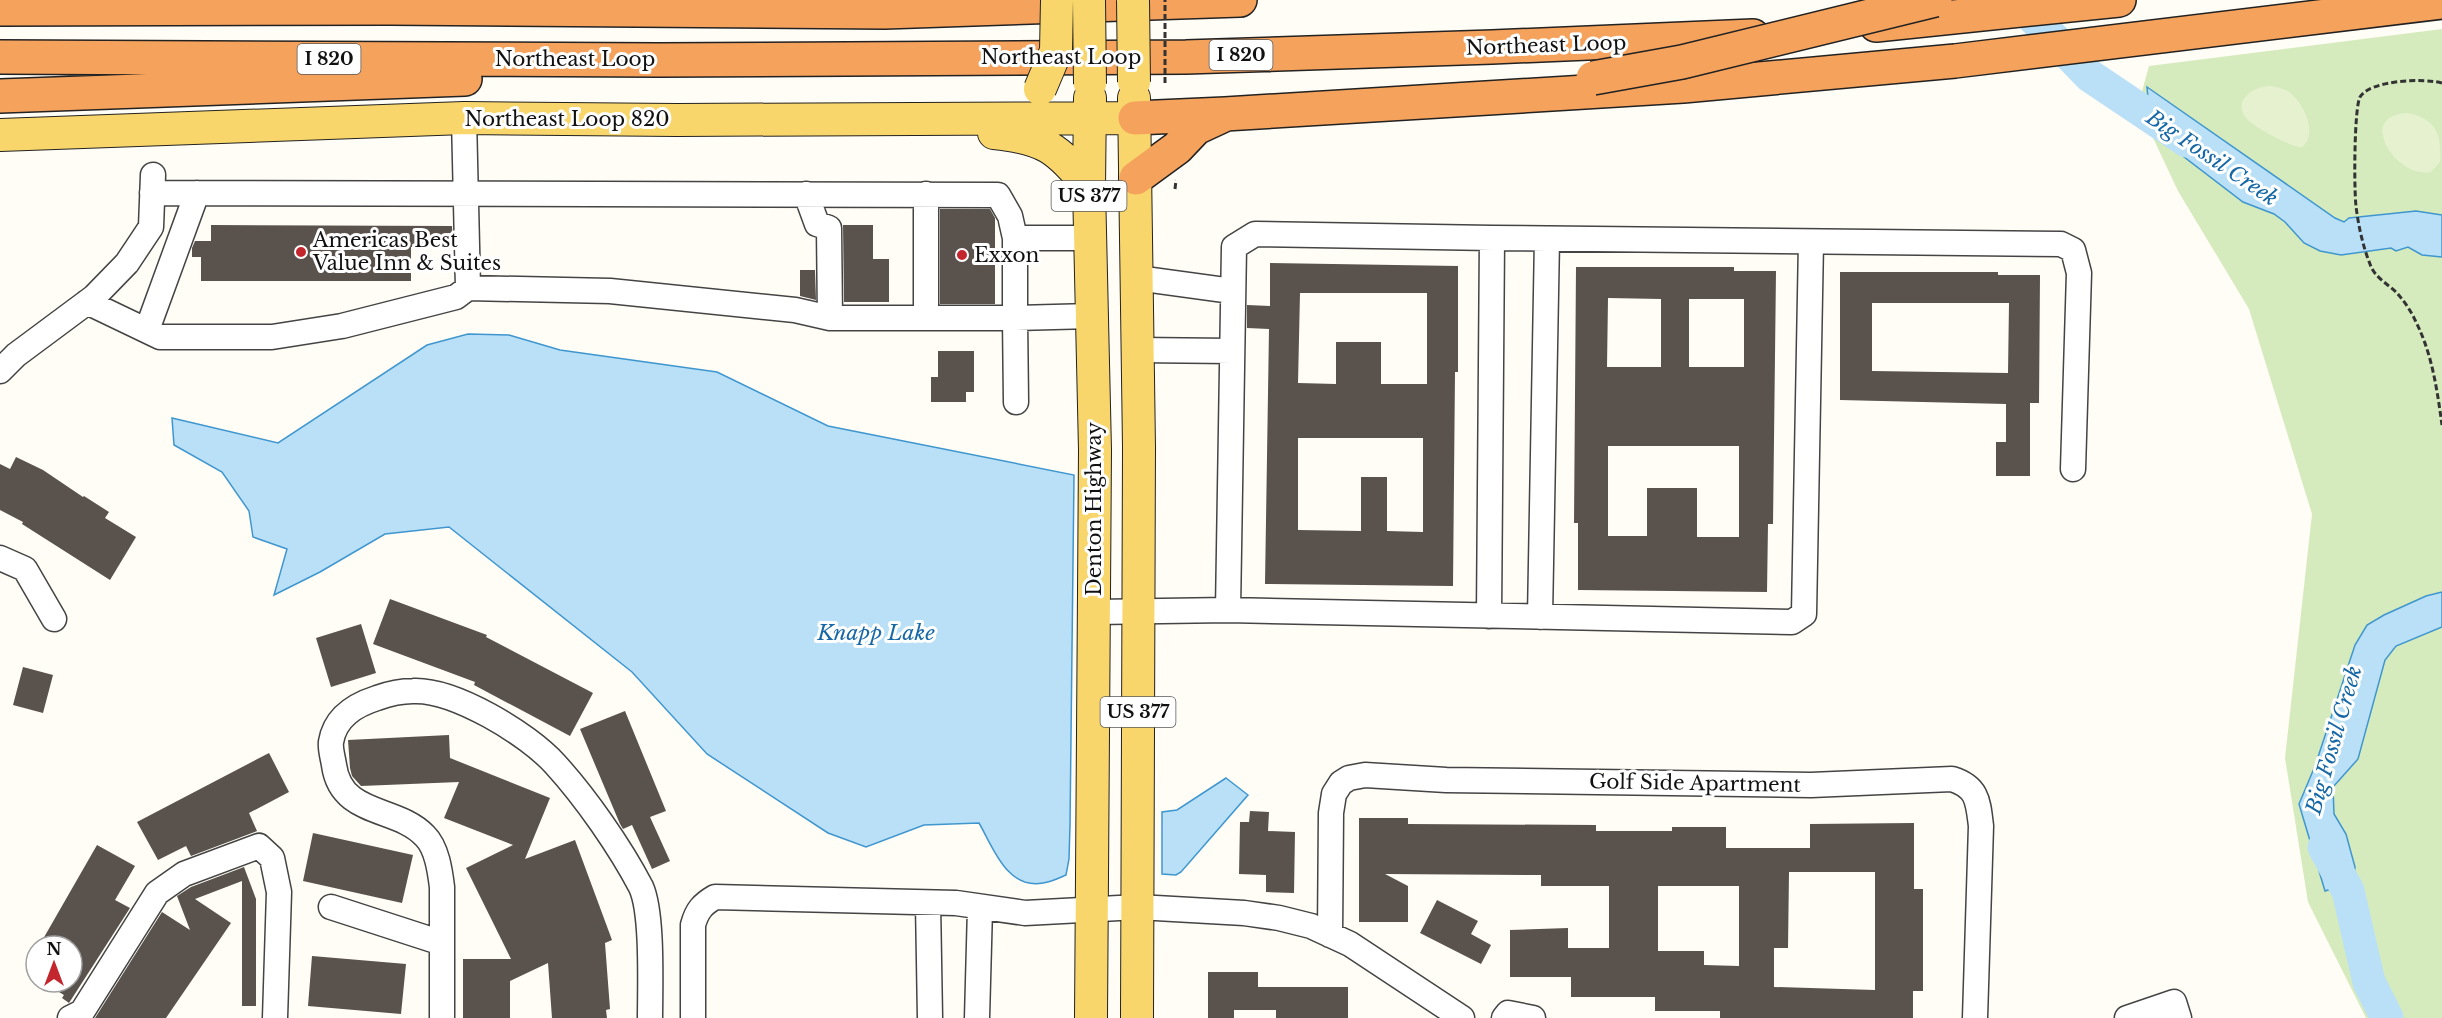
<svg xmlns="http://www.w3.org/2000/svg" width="2442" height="1018" viewBox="0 0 2442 1018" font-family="'Libre Baskerville',serif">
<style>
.green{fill:#d5ebbd}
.pitch{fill:#e6f2cf}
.water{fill:#b9e0f7;stroke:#3f96cf;stroke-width:1.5}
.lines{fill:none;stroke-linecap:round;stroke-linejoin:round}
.river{stroke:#b9e0f7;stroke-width:33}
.building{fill:#5a524d;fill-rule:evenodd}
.minor-casing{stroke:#444;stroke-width:27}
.major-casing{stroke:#222;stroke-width:34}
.highway-casing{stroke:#222;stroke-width:36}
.path{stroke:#333;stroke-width:3;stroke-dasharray:6 3;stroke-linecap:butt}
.minor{stroke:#fff;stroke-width:24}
.major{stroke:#f9d66b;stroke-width:32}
.highway{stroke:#f5a25d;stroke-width:33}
.major-bridge-casing{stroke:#222;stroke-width:34;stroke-linecap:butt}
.highway-bridge-casing{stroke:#222;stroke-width:36;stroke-linecap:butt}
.path-bridge{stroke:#333;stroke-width:3;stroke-dasharray:6 3;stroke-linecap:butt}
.major-bridge{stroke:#f9d66b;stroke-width:32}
.highway-bridge{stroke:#f5a25d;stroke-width:33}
.poi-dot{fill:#c4262e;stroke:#fff;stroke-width:2}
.labels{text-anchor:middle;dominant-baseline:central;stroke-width:6;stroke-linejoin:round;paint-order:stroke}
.shield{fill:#fff;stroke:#585858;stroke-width:1.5}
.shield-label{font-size:18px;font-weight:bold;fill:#111}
.street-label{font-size:20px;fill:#111;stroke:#fff}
.poi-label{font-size:20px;fill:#111;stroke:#fff;text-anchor:start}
.water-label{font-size:21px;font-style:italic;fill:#1768a6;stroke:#fff}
</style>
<rect width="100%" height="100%" fill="#fffdf5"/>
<path class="green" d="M2442 29V1018H2366L2308 902 2285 758 2312 514 2249 309 2178 191 2138 106 2149 66Z"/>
<path class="pitch" d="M2270 86C2277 87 2283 88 2289 92 2303 102 2319 134 2302 147 2292 148 2254 127 2247 119 2231 101 2254 86 2270 86Z
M2407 113C2436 118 2442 135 2440 162L2431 172C2397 179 2355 116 2407 113Z"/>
<path class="water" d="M2147 87 2335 218 2344 222 2349 218 2416 211 2442 215V257L2422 255 2408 247 2396 251 2391 248 2341 255 2320 251 2304 243 2285 222 2274 214 2243 202 2158 137 2150 122Z
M468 334 509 335 560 350 717 372 828 426 1074 475 1070 825 1069 859 1066 875C1059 878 1051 882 1043 883 1007 890 993 847 979 823L924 825 866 847 828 833 707 754 632 672 449 527 385 534 320 572 274 595 287 549 253 537 249 511 222 472 174 445 172 418 278 443 427 345Z
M2442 592V627L2396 646 2385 660 2358 759 2333 787 2334 814 2346 834 2355 867 2353 882 2325 891 2299 804 2315 766 2355 645 2367 625 2384 615 2426 596Z
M1226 778 1248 795 1181 872 1176 875 1162 874V812L1177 810Z"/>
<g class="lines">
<path class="river" d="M2016 0 2090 76 2187 141
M2324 847 2348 891 2369 982 2387 1018"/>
</g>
<path class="building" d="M940 209H990L995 218V304H940Z
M211 225 452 226 453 247H411V281H201V257H192V248L195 241H211Z
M843 225H873V259H889V302H844Z
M1270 263 1458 266V372H1455L1453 586 1265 584 1269 329 1247 328V305L1270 306ZM1300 293H1427V384H1381V342H1336V384L1298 383ZM1298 438H1423V532L1387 531V477H1361V531L1298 530Z
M1576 267H1734V271H1776L1773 524H1768L1767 592 1578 590V523H1574ZM1608 298 1661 299V367H1607ZM1689 299H1744V367H1689ZM1608 446H1739V537H1697V488H1647V536H1608Z
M800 270H815L816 300 800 296Z
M1840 272H1998V275H2040L2039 403H2030V476H1996V442H2006V404L1840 400ZM1872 303H2009L2008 373 1872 371Z
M938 351H974V392H966V402H931V377H938Z
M16 457 43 470 83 497 84 496 109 512 105 518 136 537 110 580 22 524 23 522 0 510V464L10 469Z
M390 599 487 635 486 637 593 693 570 736 474 685 475 682 373 644Z
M361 624 376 673 331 687 316 638Z
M23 667 53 675 43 713 13 705Z
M625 711 666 811 650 817 670 861 652 869 632 825 623 829 620 824 580 729Z
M449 735 450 758 550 798 525 859 575 840 612 940 605 943 610 1009 606 1010 607 1018H552L548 963 510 981V1018H463V959H511L466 868 513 845 444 818 459 782 361 786 352 776 350 768 348 740Z
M269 753 289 792 249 813 257 831 191 856 186 846 158 860 137 822Z
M1250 811 1269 812 1268 831 1295 832 1294 893 1266 892V875L1239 874 1240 822H1249Z
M1359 818H1408V824L1596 825V831H1672V827H1726V848H1810V824L1914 823V889H1923V991H1913V1018H1720V1011H1655V997H1571V977H1510V930L1568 928V948H1609V886H1541V875L1385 874 1408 886V922H1359ZM1789 872H1875V990L1774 987V948H1788ZM1658 886H1739V966L1704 965V951H1658Z
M313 833 413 855 402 903 303 881Z
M97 845 135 866 115 900 130 908 69 1003 62 998 64 995 42 982H72V946H39Z
M244 867 256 899V1006H242V881L195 899 231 923 166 1018H95L162 912 190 930 177 896 191 887Z
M1437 900 1478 921 1471 934 1491 945 1481 964 1420 933Z
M312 956 406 964 401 1014 308 1006Z
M1208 972H1258V987H1348V1018H1276V1010H1234V1018H1208Z"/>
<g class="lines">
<g class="minor-casing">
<path id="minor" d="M152 193 998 195 1010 216 1015 238H1090
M806 194 817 224 829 228 830 318H926V194
M1015 238V318L1092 316
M1137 278 1232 291
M468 288 610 291 795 310 830 318
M87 302 160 337H272L342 326 456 297 468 288 464 118
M926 318H1015L1016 402
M147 330 197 193
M1137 350 1232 351
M0 371 16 355 94 297 127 263 151 227 153 175
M0 558 25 569 54 619
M1228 610 1234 247 1255 234 1492 238 2061 244 2073 250 2079 273 2073 469
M1095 612 1228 610 1792 622 1804 614 1811 242
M1489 616 1492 238
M1540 617 1547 239
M928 903 930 1018
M331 907 442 943
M1330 935 1331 813 1334 794 1341 783 1349 778 1365 775 1446 780 1811 785 1952 779C1978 787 1978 802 1981 826L1975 1018
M70 1018 82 1012 157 893 184 874 259 846 272 858 279 892 275 1018
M442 1018V887C440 871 437 848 425 836 397 806 341 817 334 765 333 758 330 749 331 742 335 717 355 705 377 698 388 694 401 691 413 691 454 689 528 734 555 764 586 798 620 847 641 887 653 913 650 987 650 1018
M693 1018V925C697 910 703 904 715 897L956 903 1025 913 1138 907 1244 913 1279 918 1311 926 1350 944 1462 1018
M977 1018 980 908
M1504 1018 1508 1013 1533 1018
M2127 1018 2174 1002 2179 1018"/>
</g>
<g class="major-casing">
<path id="major" d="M1090 98 1089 187 1095 450 1091 1018
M1134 98 1139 447 1137 1018
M994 133C1044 138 1058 148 1089 187
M0 135 464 118 677 120 1135 118"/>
</g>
<g class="highway-casing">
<path id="highway" d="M0 9 390 8 885 12 1240 0
M1876 25 2119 0
M0 57 659 60 1186 57 1492 47 1753 36
M0 96 465 79
M1135 118 1225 114 1683 86 1955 61 2442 2
M1136 178 1177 148 1196 128 1224 115"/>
</g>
<path class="path" d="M2442 83C2424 78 2370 80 2360 97 2354 109 2354 190 2356 206 2358 224 2363 247 2370 264 2374 277 2388 284 2397 293 2404 301 2411 311 2415 320 2432 353 2437 389 2442 425
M1175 189 1176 180"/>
<use href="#minor" class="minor"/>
<use href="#major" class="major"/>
<use href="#highway" class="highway"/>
<g class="major-bridge-casing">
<path id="major-bridge" d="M1089 0 1090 84
M1133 0 1134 82
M1040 89 1056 51 1057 0"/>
</g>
<g class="highway-bridge-casing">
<path id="highway-bridge" d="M1593 78 1682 62 1935 0"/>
</g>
<path class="path-bridge" d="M1165 83V0"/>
<use href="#major-bridge" class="major-bridge"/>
<use href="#highway-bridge" class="highway-bridge"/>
</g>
<g class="poi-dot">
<circle cx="301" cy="252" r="6"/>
<circle cx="962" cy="255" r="6"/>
</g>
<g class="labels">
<g class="shield">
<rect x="1209.5" y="40" width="63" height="30" rx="4.5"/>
<rect x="297.5" y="44" width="63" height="30" rx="4.5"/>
<rect x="1051.5" y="181" width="75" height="30" rx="4.5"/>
<rect x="1100.5" y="697" width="75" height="30" rx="4.5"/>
</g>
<g class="shield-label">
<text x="1241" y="55">I 820</text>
<text x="329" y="59">I 820</text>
<text x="1089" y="196">US 377</text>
<text x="1138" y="712">US 377</text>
</g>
<g class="street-label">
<text transform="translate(1546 45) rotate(-2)">Northeast Loop</text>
<text x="1061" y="57">Northeast Loop</text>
<text x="575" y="59">Northeast Loop</text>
<text x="567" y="119">Northeast Loop 820</text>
<text transform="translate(1094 509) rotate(-90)">Denton Highway</text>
<text transform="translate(1695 783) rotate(1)">Golf Side Apartment</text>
</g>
<g class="poi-label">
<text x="313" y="240">Americas Best<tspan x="313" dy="23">Value Inn &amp; Suites</tspan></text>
<text x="974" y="255">Exxon</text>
</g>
<g class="water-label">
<text transform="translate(2212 158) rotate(34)">Big Fossil Creek</text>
<text x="876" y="633">Knapp Lake</text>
<text transform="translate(2334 740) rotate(-74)">Big Fossil Creek</text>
</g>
</g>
<g transform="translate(54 964)"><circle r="28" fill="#ffffff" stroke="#a0a0a0" stroke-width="1.5"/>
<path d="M0-4.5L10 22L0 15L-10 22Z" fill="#c4262e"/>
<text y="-9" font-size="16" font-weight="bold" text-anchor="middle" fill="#111111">N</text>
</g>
</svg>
